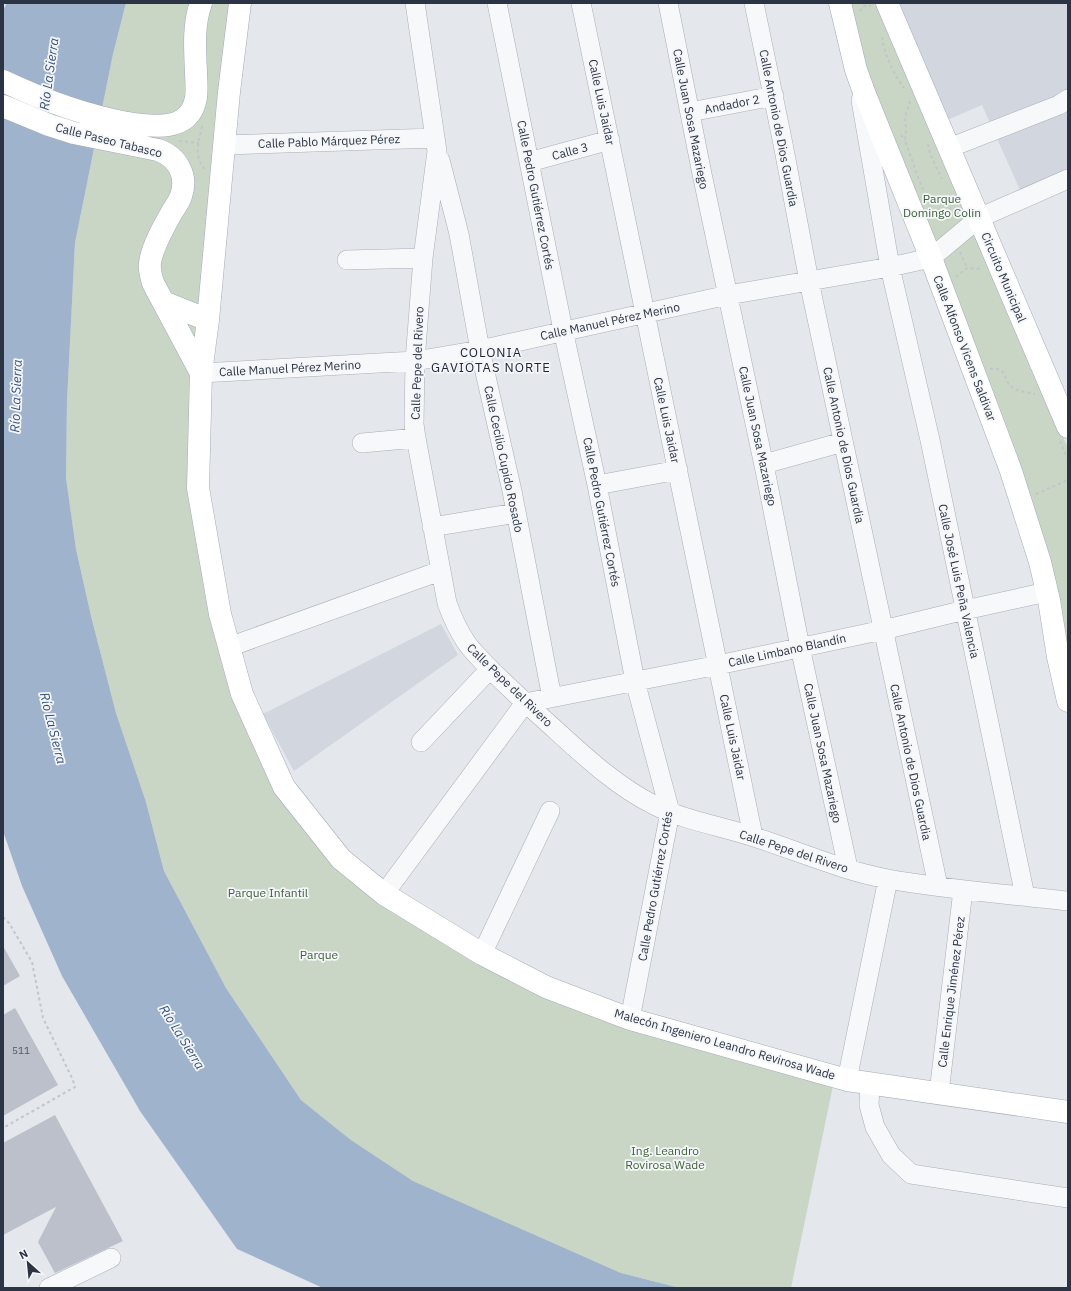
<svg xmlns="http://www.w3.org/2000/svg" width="1071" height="1291" viewBox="0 0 1071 1291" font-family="'IBM Plex Sans',sans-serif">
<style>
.built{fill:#d2d6de}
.green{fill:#c9d6c5}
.water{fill:#9fb4cc}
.building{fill:#bbc0ca}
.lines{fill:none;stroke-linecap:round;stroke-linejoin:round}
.minor-casing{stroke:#a9aeb7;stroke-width:20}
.major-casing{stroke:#a3abb8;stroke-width:23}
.path{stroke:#c2c5cb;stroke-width:2;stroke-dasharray:3 3;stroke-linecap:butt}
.minor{stroke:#f7f8fa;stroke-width:19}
.major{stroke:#fff;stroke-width:22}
.labels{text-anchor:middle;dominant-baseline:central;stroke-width:3.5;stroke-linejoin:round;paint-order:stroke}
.number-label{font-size:10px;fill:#4f5766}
.street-label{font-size:12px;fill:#2b3445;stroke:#f4f6f9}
.park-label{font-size:12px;fill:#3f6138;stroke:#f4f6f9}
.water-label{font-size:13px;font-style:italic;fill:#34527a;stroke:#f4f6f9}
.neighbourhood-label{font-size:13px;letter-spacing:1px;fill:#1d2536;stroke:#f4f6f9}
</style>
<rect width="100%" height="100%" fill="#e4e7ec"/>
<path class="built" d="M893 3H1068V168L1020 190 982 105 945 121Z
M441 624 458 655 294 771 263 714Z"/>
<path class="green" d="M126 3H240L198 488 229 647 284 787 341 859 546 987 835 1076 791 1288H680L621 1273 413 1181 351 1140 301 1100 226 988 164 871 146 802 116 713 91 616 76 549 66 478 67 401 75 243 113 54Z
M845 3H880L976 217 933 251 899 166Z
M973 229 1068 448V683L939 261Z"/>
<path class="water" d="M7 3H126L113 54 75 243 67 401 66 478 76 549 91 616 116 713 146 802 164 871 226 988 301 1100 351 1140 413 1181 621 1273 680 1288H323L237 1249 140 1111 62 976 22 886 3 831V10Z"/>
<path class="building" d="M3 946 20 976 3 986Z
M15 1008 58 1085 3 1116V1015Z
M55 1115 123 1241 55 1273 38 1242 56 1207 3 1235V1143Z"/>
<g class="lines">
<g class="minor-casing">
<path id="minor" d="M415 3 437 151 423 258 415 361 414 424 416 438 447 603C452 617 458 630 466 642 471 650 479 657 485 664 502 681 520 698 538 714 574 746 610 783 654 805 686 821 721 826 754 837 798 851 843 871 888 879 948 890 1008 894 1068 901
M497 3 563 330 597 485 635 681 670 812 630 1019
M581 3 753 836
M668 3 702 174 766 475 800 647 848 868
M754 3 783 144 809 281 938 886
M861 100 890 267 930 440 1025 896
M690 112 774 96
M224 145 435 138
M949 148 1059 105 1068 99
M440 160 459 234 480 350 512 491 552 698
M529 162 610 140
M347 260 423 258
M201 373 415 361 480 350 728 295 890 267 931 258 979 218 1068 179
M362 443 416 438
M764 464 843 442
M597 485 678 470
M432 527 516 513
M229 647 440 571
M421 742 490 669
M384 894 525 703 718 665 883 630 965 610 1047 592
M482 954 550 811
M847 1080 888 879
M870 1083 869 1105 875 1127 891 1155 911 1174 1068 1198
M939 1093 963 890
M49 1288 111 1258"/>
</g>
<g class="major-casing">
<path id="major" d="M240 3 229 92 208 320 201 373 198 488 220 614 242 694 284 787 341 859 384 894 482 954 546 987 630 1019 847 1080 1068 1112
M840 3 856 70 864 92 931 258 1011 471 1040 562 1049 600 1058 657 1068 701
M887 3 1068 427
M3 81C43 100 83 115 127 123 150 126 187 133 195 102 198 93 196 82 196 72 195 49 193 25 201 3
M3 106 49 125 74 133 158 150C178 157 188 176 181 196 179 202 175 207 172 212 164 226 152 247 150 263 149 270 151 276 153 283L201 373
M163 302 208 320"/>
</g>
<path class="path" d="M860 11 863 6H871
M882 37C885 56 893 73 904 88
M910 101 905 118 906 128 905 141 923 190
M202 126C199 140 193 157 205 169
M901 135 905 141
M179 141 199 143
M928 144 930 154 942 179
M945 212 949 223
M932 213C942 216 951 212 954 202
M960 252 967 268
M956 277 967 268 983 269
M990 369C1008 366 1002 380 1013 388 1019 392 1028 392 1035 394
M1060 441 1068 460
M1036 494 1068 480
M3 917 9 923 32 962 43 1018 72 1078 75 1087 3 1128"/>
<use href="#minor" class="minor"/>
<use href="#major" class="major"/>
</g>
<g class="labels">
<g class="number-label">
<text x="21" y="1050">511</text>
</g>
<g class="street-label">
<text transform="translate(602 102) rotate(78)">Calle Luis Jaidar</text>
<text transform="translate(732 104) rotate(-11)">Andador 2</text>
<text transform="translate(691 119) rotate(79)">Calle Juan Sosa Mazariego</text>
<text transform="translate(779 128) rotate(79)">Calle Antonio de Dios Guardia</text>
<text transform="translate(109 140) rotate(14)">Calle Paseo Tabasco</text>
<text transform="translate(329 141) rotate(-2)">Calle Pablo Márquez Pérez</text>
<text transform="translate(570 151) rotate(-15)">Calle 3</text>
<text transform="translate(536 195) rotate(79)">Calle Pedro Gutiérrez Cortés</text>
<text transform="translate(1004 277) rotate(67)">Circuito Municipal</text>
<text transform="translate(610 321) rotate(-12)">Calle Manuel Pérez Merino</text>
<text transform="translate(965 348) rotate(69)">Calle Alfonso Vicens Saldivar</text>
<text transform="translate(417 363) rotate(-88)">Calle Pepe del Rivero</text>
<text transform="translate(290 368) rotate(-3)">Calle Manuel Pérez Merino</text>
<text transform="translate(667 420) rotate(78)">Calle Luis Jaidar</text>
<text transform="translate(758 436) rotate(78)">Calle Juan Sosa Mazariego</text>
<text transform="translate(844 445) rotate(78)">Calle Antonio de Dios Guardia</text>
<text transform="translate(504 459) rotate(78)">Calle Cecilio Cupido Rosado</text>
<text transform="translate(602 512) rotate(79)">Calle Pedro Gutiérrez Cortés</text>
<text transform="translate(959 581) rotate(78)">Calle José Luis Peña Valencia</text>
<text transform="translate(787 650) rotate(-12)">Calle Limbano Blandín</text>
<text transform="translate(510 685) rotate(44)">Calle Pepe del Rivero</text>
<text transform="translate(733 737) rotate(78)">Calle Luis Jaidar</text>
<text transform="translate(823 753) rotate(78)">Calle Juan Sosa Mazariego</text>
<text transform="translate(911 762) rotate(78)">Calle Antonio de Dios Guardia</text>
<text transform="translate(794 851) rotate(18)">Calle Pepe del Rivero</text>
<text transform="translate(655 886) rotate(-80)">Calle Pedro Gutiérrez Cortés</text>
<text transform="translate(951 992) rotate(-83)">Calle Enrique Jiménez Pérez</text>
<text transform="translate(725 1044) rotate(16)">Malecón Ingeniero Leandro Revirosa Wade</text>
</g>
<g class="park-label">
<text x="942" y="198">Parque<tspan x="942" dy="14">Domingo Colin</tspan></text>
<text x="268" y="892">Parque Infantil</text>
<text x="319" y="954">Parque</text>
<text x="665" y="1150">Ing. Leandro<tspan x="665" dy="14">Rovirosa Wade</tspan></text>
</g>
<g class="water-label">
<text transform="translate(49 74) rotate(-82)">Río La Sierra</text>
<text transform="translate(16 396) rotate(-88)">Río La Sierra</text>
<text transform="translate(53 728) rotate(76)">Río La Sierra</text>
<text transform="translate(182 1037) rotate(58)">Río La Sierra</text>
</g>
<g class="neighbourhood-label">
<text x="491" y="352">COLONIA<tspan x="491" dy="15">GAVIOTAS NORTE</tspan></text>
</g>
</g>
<rect width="1071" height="1291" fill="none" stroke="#2b3445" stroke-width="8"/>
<g transform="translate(28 1263) rotate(333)" stroke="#f4f6f9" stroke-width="3" paint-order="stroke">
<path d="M0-3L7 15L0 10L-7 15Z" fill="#2b3445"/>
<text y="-6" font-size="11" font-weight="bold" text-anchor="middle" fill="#2b3445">N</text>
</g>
</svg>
